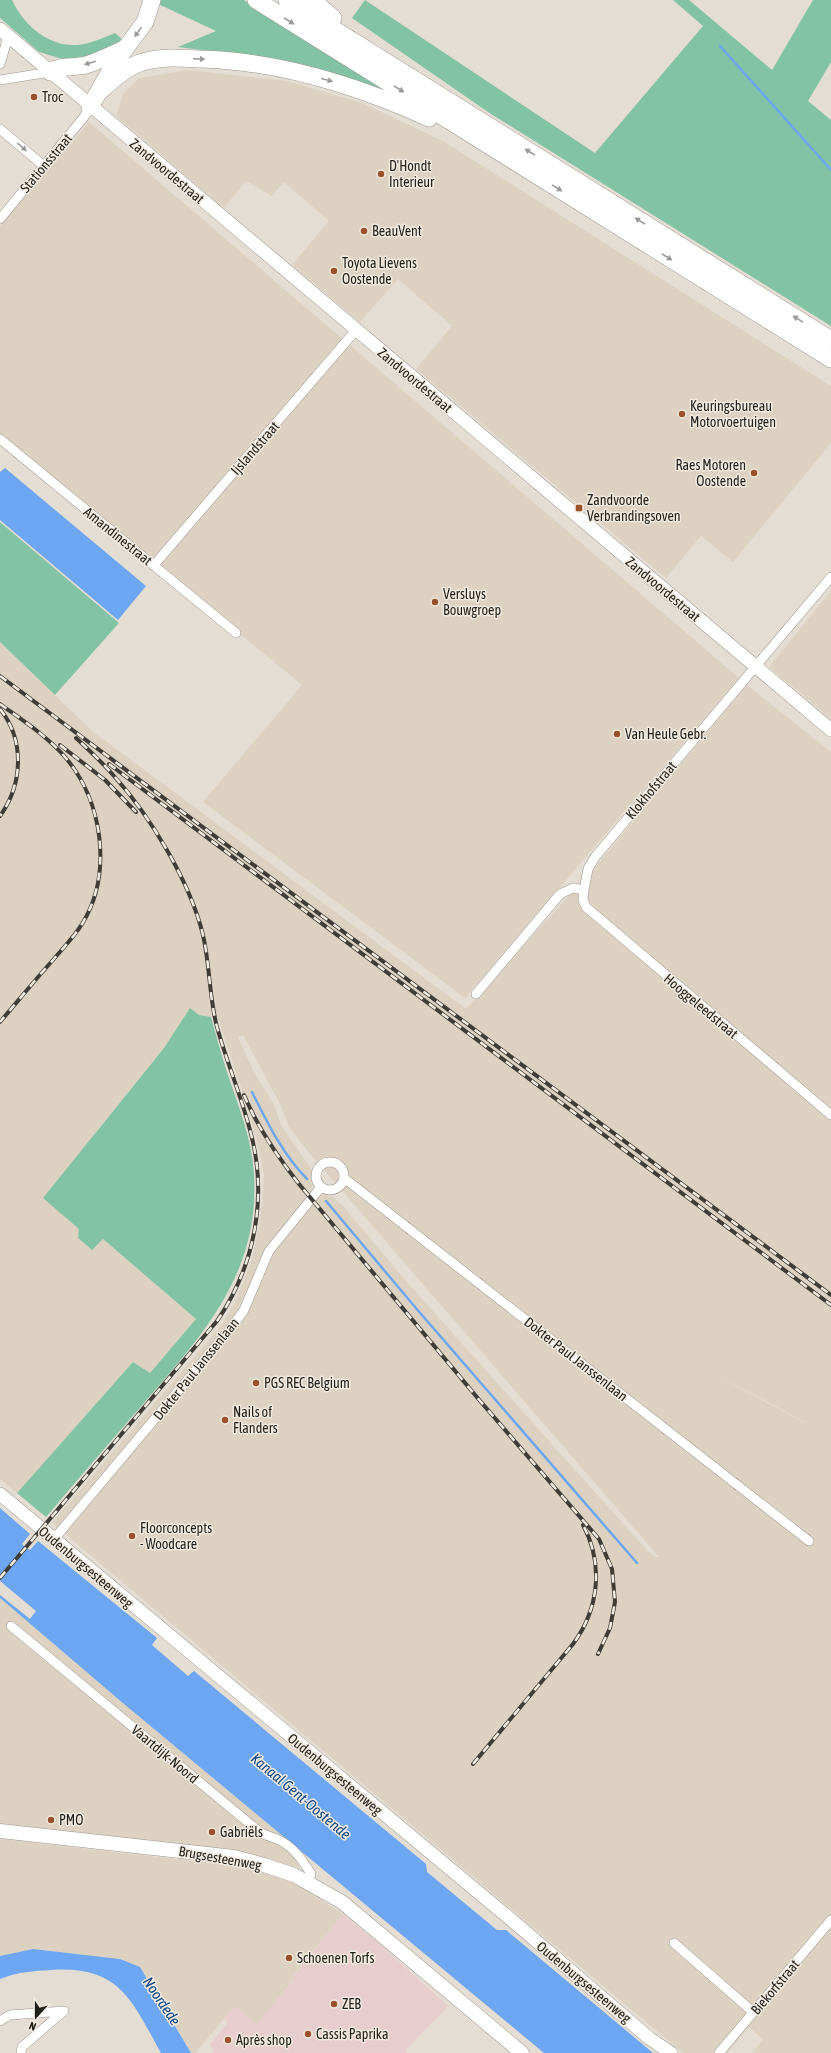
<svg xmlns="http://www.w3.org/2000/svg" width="831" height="2053" viewBox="0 0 831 2053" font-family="'Asap Condensed',sans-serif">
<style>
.commercial{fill:#e8cdcf}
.built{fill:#ddd2c2;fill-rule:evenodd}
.green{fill:#83c3a5}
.water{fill:#6da6f2}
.pier{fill:#e4ddd3}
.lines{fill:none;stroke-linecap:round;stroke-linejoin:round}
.stream{stroke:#6da6f2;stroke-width:2.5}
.street-casing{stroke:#9e978e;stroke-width:10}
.secondary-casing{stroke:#9e978e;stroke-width:14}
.primary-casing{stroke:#9e978e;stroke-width:15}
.highway-casing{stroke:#9e978e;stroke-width:18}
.street{stroke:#fff;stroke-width:9}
.secondary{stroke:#fff;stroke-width:13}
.primary{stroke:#fff;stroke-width:14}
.highway{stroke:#fff;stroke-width:17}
.rail-casing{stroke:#403d38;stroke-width:4}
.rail{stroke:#f1ebe0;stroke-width:2.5;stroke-dasharray:8;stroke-linecap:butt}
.oneway{fill:#9b9a98}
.poi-dot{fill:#98512b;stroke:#f1ebe0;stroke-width:1.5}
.labels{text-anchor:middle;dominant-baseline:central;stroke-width:3;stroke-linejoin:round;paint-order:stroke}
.poi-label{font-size:14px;fill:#211f1b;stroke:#f1ebe0;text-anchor:start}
.street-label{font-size:14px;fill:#211f1b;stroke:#f1ebe0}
.water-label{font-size:15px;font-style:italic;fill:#0c4588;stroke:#f1ebe0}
</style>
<rect width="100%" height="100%" fill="#e4ddd3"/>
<path class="commercial" d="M343 1914 384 1948 448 2006 406 2050V2053H214L210 2044 228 2022 224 2019 235 2006 257 2023 294 1980 292 1978Z"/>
<path class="built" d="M187 70 287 81 362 103 443 141 831 386V443L733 562 701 536 666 578 416 369 452 326 398 279 360 322 292 265 329 221 284 182 272 196 246 181 224 208 116 116 123 94 139 78Z
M89 122 739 678 465 998 203 802 302 685 0 435V226Z
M831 591V719L769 667Z
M0 642 92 731 466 1009 595 867 747 685 831 752V2053H752L763 2039 749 2027 727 2053H683L52 1523 222 1324 234 1304 251 1263 260 1224 264 1176 259 1148 249 1112 218 1018 199 1015 190 1008 164 1048 97 1130 78 1238 92 1249 103 1239 196 1319 150 1373 133 1362 17 1493 0 1479ZM243 1035 281 1106 289 1127 305 1148 659 1557H655L648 1551 584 1480 407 1282 343 1206 328 1193 319 1196 310 1193 314 1182V1173L281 1125 274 1105 253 1070 238 1037ZM710 1372 753 1394 806 1423H805Z
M0 1598 124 1704 307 1854 296 1871 177 1850 0 1824Z
M0 1839 219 1864 249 1869 274 1876 300 1886 343 1914 292 1977 294 1979 257 2024 235 2006 195 2053H191L167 2011 120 1959 34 1949 0 1956Z"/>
<path class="green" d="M0 0H12C23 24 48 47 77 45 90 44 103 38 115 33L123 40 105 53 69 61 39 52 0 18Z
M156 0H244L390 90 385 93 257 57 178 47 216 31 156 3Z
M365 0 595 153 703 26 673 0H689L772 70 813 0H831V62L808 101 831 120V326L491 114 352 18Z
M0 522 119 623 55 695 0 642Z
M190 1008 199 1015 211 1017C216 1035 221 1054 227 1072 238 1105 252 1139 254 1174 260 1273 204 1333 144 1403 111 1441 78 1479 46 1517L17 1493 133 1362 150 1373 196 1319 103 1239 92 1250 78 1238 79 1229 43 1198 164 1048Z"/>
<path class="water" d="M5 468 146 586 118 620 0 520V472Z
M0 1508 30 1534 22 1544 30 1550 38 1541 157 1638 152 1645 188 1676 194 1671 426 1864 427 1872 497 1930H506L653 2053H544L124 1704 0 1598V1585L2 1583 0 1581Z
M33 1949 120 1959 140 1967 191 2053H161C132 2001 120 1965 51 1970 34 1971 17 1972 0 1979V1956Z"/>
<path class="pier" d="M0 1581 36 1611 30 1619 0 1595Z"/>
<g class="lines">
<path class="stream" d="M720 46 831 170
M252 1092C267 1122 283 1155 307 1179
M326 1201 415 1307 637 1563"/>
<g class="street-casing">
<path id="street" d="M0 64 8 37
M0 80 50 72
M0 129 44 166
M0 219 84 117 90 107
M0 439 236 633
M154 565 356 330
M584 890 583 900 586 907 831 1115
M476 994 560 894 573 888 584 890 588 869 595 857 831 577
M316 1176a14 14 0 1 1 28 0a14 14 0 1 1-28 0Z
M344 1178 809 1541
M54 1539 231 1328 244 1310 269 1251 321 1187
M11 1626 261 1833C267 1836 273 1837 279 1840 292 1846 304 1862 311 1874L309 1882
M674 1943 753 2012
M0 2021 10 2015 64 2011 22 2047 21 2053
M719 2053 831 1920"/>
</g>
<g class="secondary-casing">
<path id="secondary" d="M0 29 831 730
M0 1494 514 1922 649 2038 671 2053"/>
</g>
<g class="primary-casing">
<path id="primary" d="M0 1831 234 1857 264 1865 294 1875 342 1902 522 2053"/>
</g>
<g class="highway-casing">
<path id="highway" d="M256 0 831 359
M287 0 831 340
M312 0 333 18
M50 72C60 65 73 68 86 65 99 61 111 55 124 49
M100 91C112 81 122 70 137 64 157 56 179 58 200 59 280 61 356 85 429 118
M90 107 116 61 145 22 152 0"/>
</g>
<use href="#street" class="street"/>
<use href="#secondary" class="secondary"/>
<use href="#primary" class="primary"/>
<use href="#highway" class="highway"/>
<g class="rail-casing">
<path id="rail" d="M0 676 831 1295
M0 704C22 720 47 736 65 757 103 801 113 874 82 924 74 937 63 948 53 960 35 980 18 1001 0 1022
M0 709C25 740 23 784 0 816
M60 745 105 780 136 812
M109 764 831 1305
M244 1095C258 1128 277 1156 299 1184L481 1402 599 1539 612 1569 615 1602 610 1628 598 1654
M0 1578 217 1321C254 1267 268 1199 251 1134 242 1098 227 1063 217 1027 209 997 210 965 203 935 190 882 151 817 114 776 102 762 89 750 76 738
M473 1764 573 1644C599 1609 604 1564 583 1525"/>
</g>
<use href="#rail" class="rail"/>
</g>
<defs><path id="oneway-solid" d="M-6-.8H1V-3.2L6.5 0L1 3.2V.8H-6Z"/></defs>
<g class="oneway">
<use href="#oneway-solid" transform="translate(289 21) rotate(32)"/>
<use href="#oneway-solid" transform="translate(138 32) rotate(126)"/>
<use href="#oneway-solid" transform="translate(199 59) rotate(2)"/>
<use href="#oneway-solid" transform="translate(90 63) rotate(164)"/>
<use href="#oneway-solid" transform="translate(327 80) rotate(15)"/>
<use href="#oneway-solid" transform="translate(399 89) rotate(32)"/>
<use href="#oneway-solid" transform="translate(22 147) rotate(40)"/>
<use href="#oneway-solid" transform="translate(530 152) rotate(-148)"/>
<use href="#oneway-solid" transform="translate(557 188) rotate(32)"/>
<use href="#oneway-solid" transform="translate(640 221) rotate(-148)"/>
<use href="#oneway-solid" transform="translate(667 257) rotate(32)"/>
<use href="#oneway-solid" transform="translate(798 319) rotate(-148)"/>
</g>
<g class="poi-dot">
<circle cx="34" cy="97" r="4"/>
<circle cx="381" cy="174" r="4"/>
<circle cx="364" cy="231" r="4"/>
<circle cx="334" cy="271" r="4"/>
<circle cx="682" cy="414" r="4"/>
<circle cx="754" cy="473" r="4"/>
<rect x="575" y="504" width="8" height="8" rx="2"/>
<circle cx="435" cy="602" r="4"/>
<circle cx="617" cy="734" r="4"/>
<circle cx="256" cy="1383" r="4"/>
<circle cx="225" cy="1420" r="4"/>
<circle cx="132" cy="1536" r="4"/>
<circle cx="51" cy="1820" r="4"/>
<circle cx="212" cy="1832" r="4"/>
<circle cx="289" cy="1958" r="4"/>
<circle cx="334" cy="2004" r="4"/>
<circle cx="308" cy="2034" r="4"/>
<circle cx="228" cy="2040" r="4"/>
</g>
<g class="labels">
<g class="poi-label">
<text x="42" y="97">Troc</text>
<text x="389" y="166">D'Hondt<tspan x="389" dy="16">Interieur</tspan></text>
<text x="372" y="231">BeauVent</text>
<text x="342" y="263">Toyota Lievens<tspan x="342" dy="16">Oostende</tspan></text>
<text x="690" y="406">Keuringsbureau<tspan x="690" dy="16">Motorvoertuigen</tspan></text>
<text x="746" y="465" text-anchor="end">Raes Motoren<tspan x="746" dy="16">Oostende</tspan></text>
<text x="587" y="500">Zandvoorde<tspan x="587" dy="16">Verbrandingsoven</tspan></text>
<text x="443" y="594">Versluys<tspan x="443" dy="16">Bouwgroep</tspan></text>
<text x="625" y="734">Van Heule Gebr.</text>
<text x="264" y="1383">PGS REC Belgium</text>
<text x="233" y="1412">Nails of<tspan x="233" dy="16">Flanders</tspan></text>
<text x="140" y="1528">Floorconcepts<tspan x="140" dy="16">- Woodcare</tspan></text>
<text x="59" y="1820">PMO</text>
<text x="220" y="1832">Gabriëls</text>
<text x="297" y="1958">Schoenen Torfs</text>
<text x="342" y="2004">ZEB</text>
<text x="316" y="2034">Cassis Paprika</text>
<text x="236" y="2040">Après shop</text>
</g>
<g class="street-label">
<text transform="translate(46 163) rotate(-50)">Stationsstraat</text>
<text transform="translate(167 171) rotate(40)">Zandvoordestraat</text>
<text transform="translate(415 380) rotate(40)">Zandvoordestraat</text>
<text transform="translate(255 448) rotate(-49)">Ijslandstraat</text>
<text transform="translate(118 536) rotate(39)">Amandinestraat</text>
<text transform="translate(663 589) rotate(40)">Zandvoordestraat</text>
<text transform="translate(651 790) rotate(-50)">Klokhofstraat</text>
<text transform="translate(701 1006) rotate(40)">Hooggeleedstraat</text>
<text transform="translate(576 1359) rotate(38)">Dokter Paul Janssenlaan</text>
<text transform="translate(196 1369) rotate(-51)">Dokter Paul Janssenlaan</text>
<text transform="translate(86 1567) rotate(40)">Oudenburgsesteenweg</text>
<text transform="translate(165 1754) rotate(40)">Vaartdijk-Noord</text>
<text transform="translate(335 1774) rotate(40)">Oudenburgsesteenweg</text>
<text transform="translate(220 1858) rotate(10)">Brugsesteenweg</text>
<text transform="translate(584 1982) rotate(40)">Oudenburgsesteenweg</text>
<text transform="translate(775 1987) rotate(-50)">Biekorfstraat</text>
</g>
<g class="water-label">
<text transform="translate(301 1796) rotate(40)">Kanaal Gent-Oostende</text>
<text transform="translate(162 2001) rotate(56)">Noordede</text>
</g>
</g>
<g transform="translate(36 2017) rotate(201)" stroke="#f1ebe0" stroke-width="3" paint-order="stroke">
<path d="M0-3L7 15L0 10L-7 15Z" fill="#211f1b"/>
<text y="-6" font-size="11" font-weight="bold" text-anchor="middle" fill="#211f1b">N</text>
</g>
</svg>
